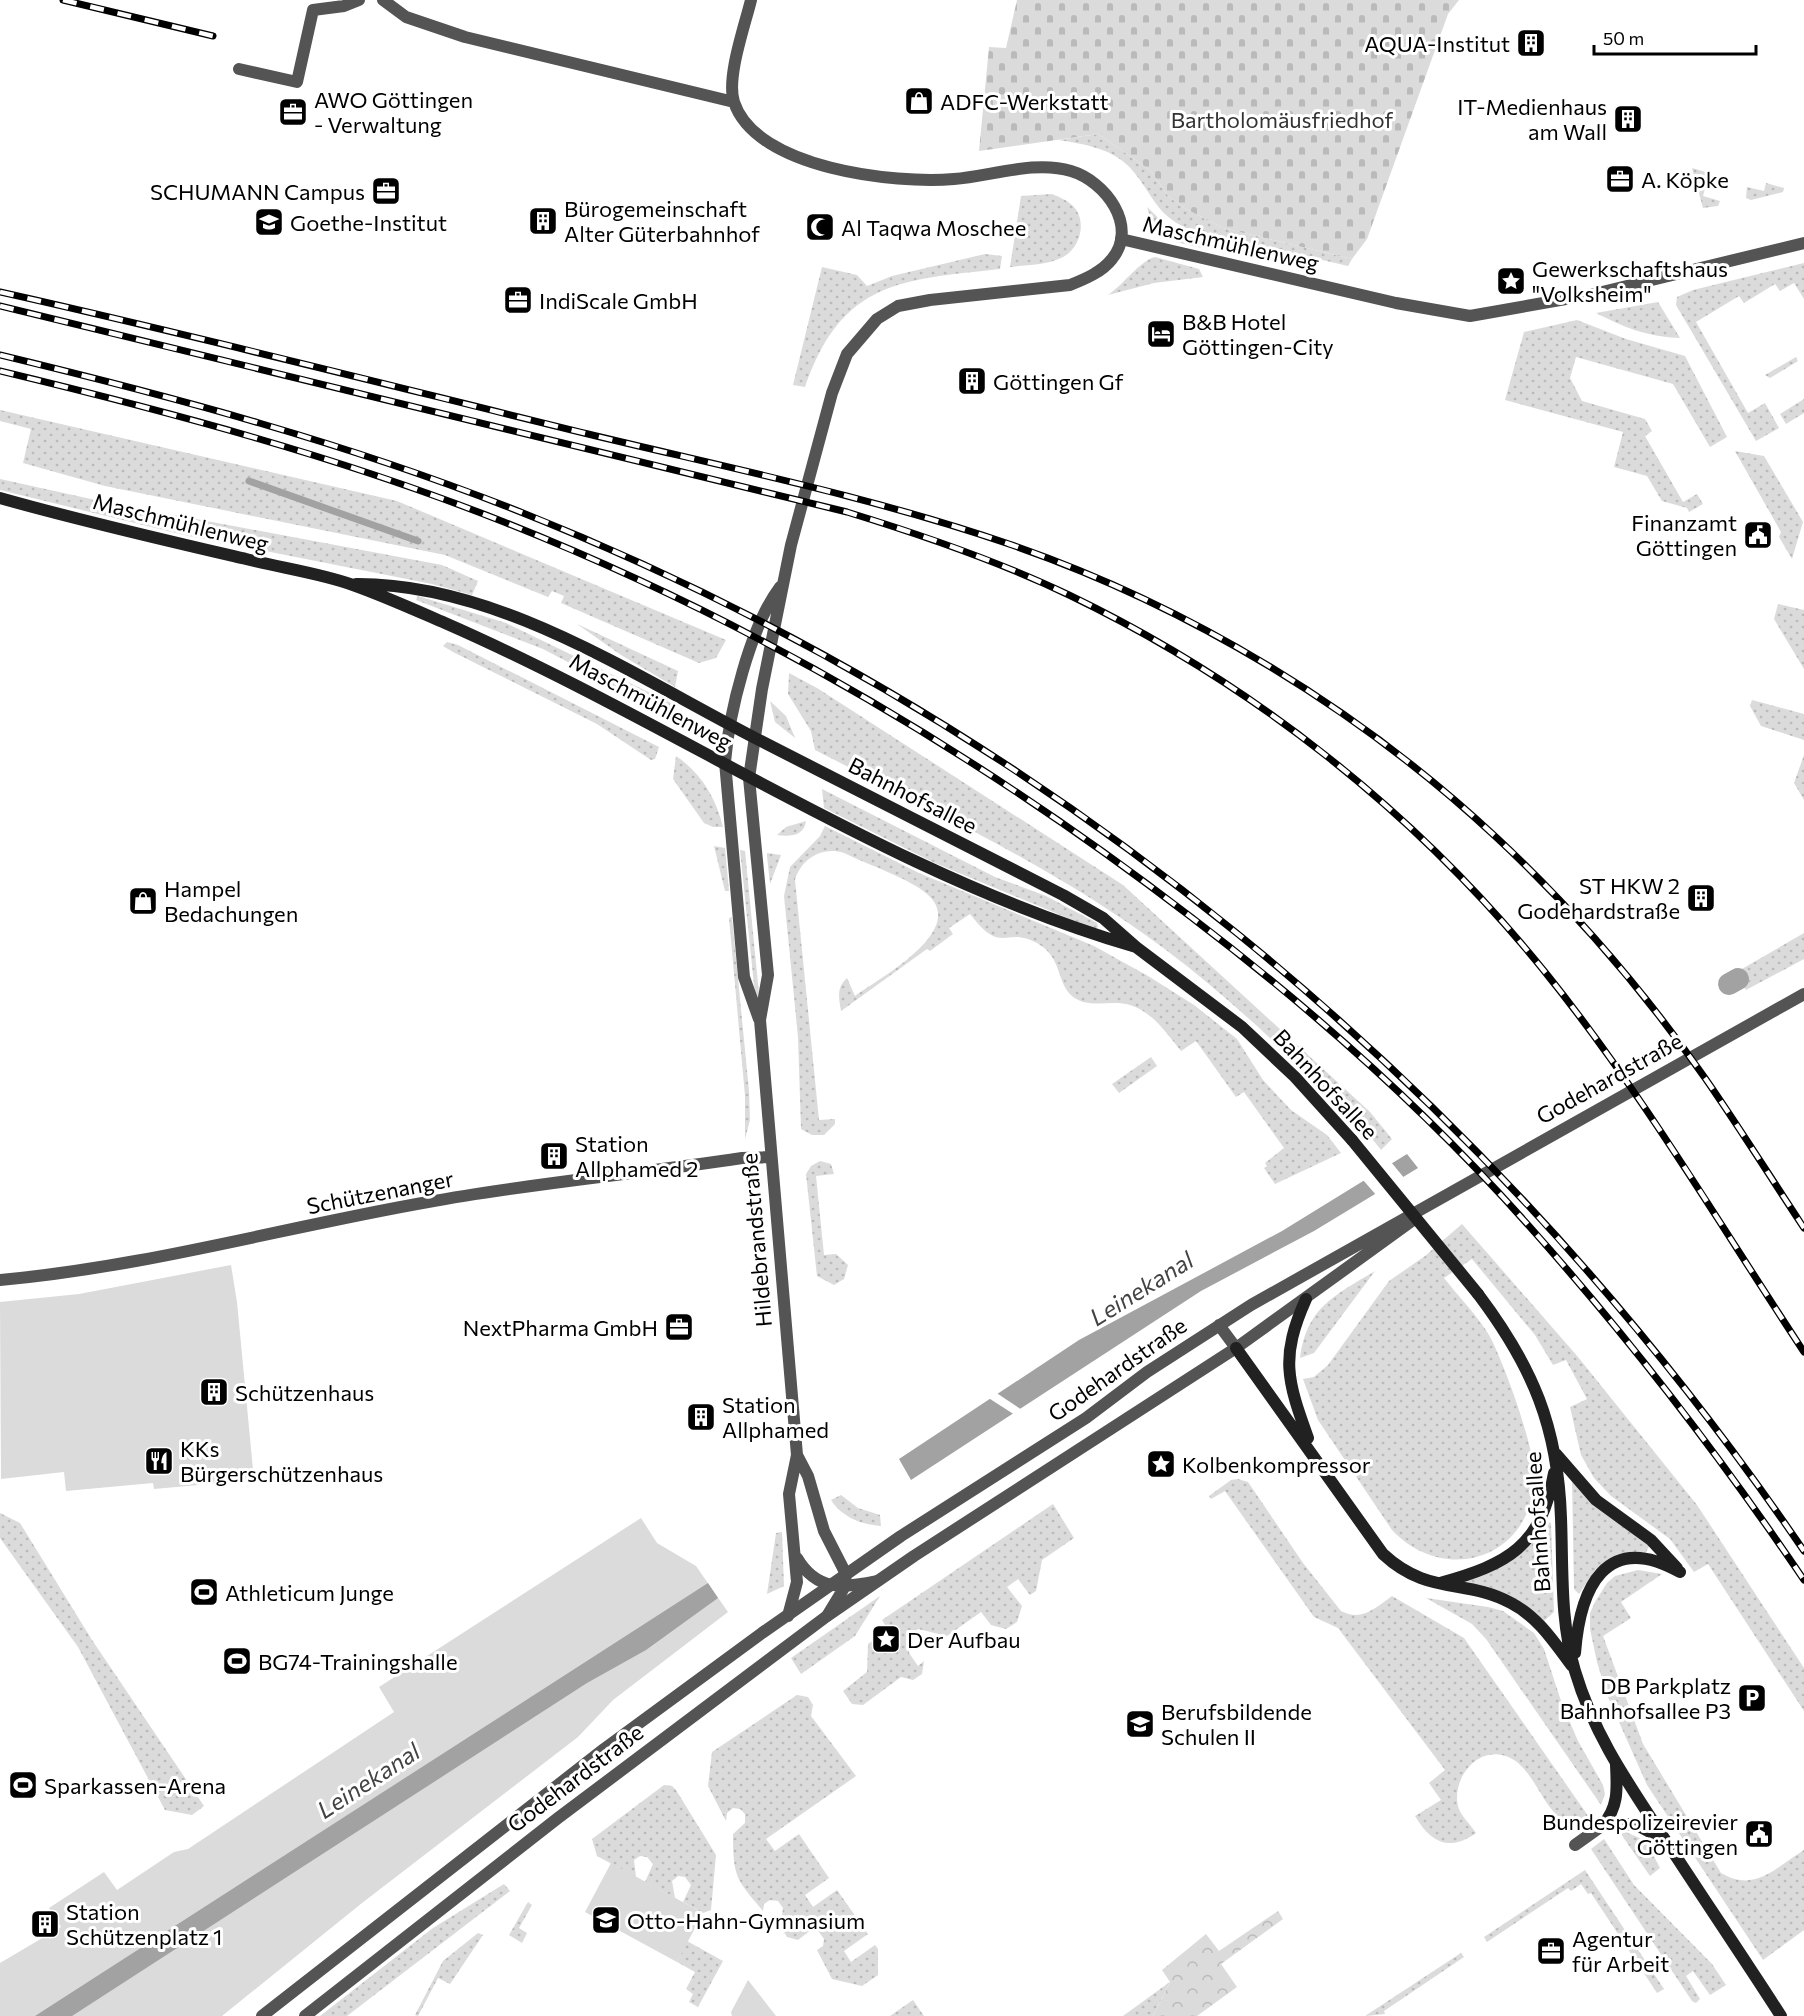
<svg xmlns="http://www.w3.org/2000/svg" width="1804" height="2016" viewBox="0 0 1804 2016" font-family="Commissioner,sans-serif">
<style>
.grass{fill:url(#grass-dots)}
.forest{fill:url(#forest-crowns)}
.cemetery{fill:url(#cemetery-stones)}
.green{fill:#dbdbdb}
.water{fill:#a2a2a2}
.pier{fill:#fff}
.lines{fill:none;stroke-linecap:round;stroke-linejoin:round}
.stream{stroke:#a2a2a2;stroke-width:7}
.canal{stroke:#a2a2a2;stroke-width:22}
.minor{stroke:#545454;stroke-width:12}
.tertiary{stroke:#545454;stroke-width:12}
.secondary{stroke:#212121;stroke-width:12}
.rail-casing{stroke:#000;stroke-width:7}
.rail{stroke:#fff;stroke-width:4.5;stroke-dasharray:14;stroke-linecap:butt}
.secondary-bridge{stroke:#212121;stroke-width:12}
.labels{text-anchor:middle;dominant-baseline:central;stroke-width:6;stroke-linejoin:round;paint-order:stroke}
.poi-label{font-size:22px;fill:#000;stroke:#fff;text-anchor:start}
.park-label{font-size:22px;fill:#323232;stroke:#fff}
.street-label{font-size:22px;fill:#000;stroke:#fff}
.water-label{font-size:24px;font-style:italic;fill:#434343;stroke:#fff}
</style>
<defs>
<pattern id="grass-dots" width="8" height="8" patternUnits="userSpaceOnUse" patternTransform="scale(1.5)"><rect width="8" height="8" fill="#dbdbdb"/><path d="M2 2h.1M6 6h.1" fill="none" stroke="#bababa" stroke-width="1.8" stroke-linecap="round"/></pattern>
<pattern id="forest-crowns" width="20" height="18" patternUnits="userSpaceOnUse" patternTransform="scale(1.5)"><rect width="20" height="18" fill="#dbdbdb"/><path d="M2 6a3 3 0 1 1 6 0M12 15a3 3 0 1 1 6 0" fill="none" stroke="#bababa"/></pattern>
<pattern id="cemetery-stones" width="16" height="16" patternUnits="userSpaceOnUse" patternTransform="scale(1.5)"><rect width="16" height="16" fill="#dbdbdb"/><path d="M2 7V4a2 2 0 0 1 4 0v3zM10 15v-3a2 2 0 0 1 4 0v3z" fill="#bababa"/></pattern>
</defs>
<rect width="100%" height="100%" fill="#fff"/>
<path class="grass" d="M1098 134 1150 170 1169 197 1186 209 1223 228 1352 259 1348 266 1186 228C1156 214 1153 195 1133 171 1115 149 1085 144 1058 140Z
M1692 168 1709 173 1703 196 1720 201 1718 206 1703 208Z
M1766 183 1784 188 1783 192 1751 200 1746 198 1747 187 1764 191Z
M1052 194C1059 197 1067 200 1073 206 1088 221 1080 250 1061 258 1047 265 1025 265 1010 267L1021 196Z
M1147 207 1169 228 1208 244 1202 248C1167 239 1158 244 1147 207Z
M985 254 1002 256 1000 269C902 280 842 280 805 387L793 385 822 267 857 275 867 286 892 276Z
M1155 257 1199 269 1203 277 1154 283 1108 295C1123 285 1142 259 1155 257Z
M1804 263V299L1794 283 1780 291 1775 284 1744 303 1739 296 1696 322 1748 413 1765 403 1779 428 1756 441 1676 305 1677 297 1693 290Z
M1658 302 1680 338C1648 337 1625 328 1596 313Z
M1577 320 1626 339 1685 356 1727 437 1710 447 1673 384 1576 357 1570 378 1582 401 1645 419 1652 431 1645 436 1683 502 1697 494 1703 504 1689 512 1687 508 1662 501 1647 476 1614 467 1623 432 1505 400 1524 332Z
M1796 357 1798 361 1770 378 1765 375Z
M1804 399V413L1786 424 1780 414Z
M0 410 397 501 726 640 716 658 699 663 561 603 564 596 552 591 548 597 445 555 105 486 23 463 31 429 0 421Z
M1735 451 1764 456 1803 522 1792 559 1779 537 1781 532Z
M0 479 100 501 442 565 478 581 472 595 432 584 184 535 0 490Z
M418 596 506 623 671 703 667 714 543 649 416 600Z
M1778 604 1804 610V669L1774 619Z
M577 624 678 671 675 687 621 655Z
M447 642 458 645 659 747 655 759 651 760 597 724 453 652 443 646Z
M789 673 817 688 1123 885 1370 1112 1392 1139 1381 1150 1365 1130C1301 1067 1238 1004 1166 950 1058 869 934 811 815 750L811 731 788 694Z
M1752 700 1804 714V740L1761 726 1750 706Z
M770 701 786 716 795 738 775 722Z
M1804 755V800L1794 783Z
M676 756C701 773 716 798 723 827H713L704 823 673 779Z
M822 789 995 877 1046 896 1097 923 1098 927 1094 929 935 863 824 808Z
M806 821C804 836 790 837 777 835L786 827Z
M825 826 919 873 1094 946 1148 976 1194 1005 1237 1039 1263 1080 1291 1110 1327 1135 1341 1153 1275 1184 1264 1168 1267 1166 1265 1163 1284 1148 1244 1092 1236 1097 1196 1041 1181 1051C1167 1034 1153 1012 1130 1005 1111 999 1089 1010 1072 996 1056 982 1063 958 1037 943 1004 925 1003 957 970 914L949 928 953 934 930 951 927 949 841 1011C839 998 836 988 847 978L855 996C880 978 969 930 927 894 909 878 866 864 844 853 822 846 801 859 795 880L819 1120 835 1119V1124L824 1135H812L801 1129 798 1037 784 896 790 867 820 836Z
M714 846 725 848 729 891H725Z
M740 850 745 851 760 1004H756Z
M767 853 781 855 770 884 767 856Z
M732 917 749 1091 750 1120 745 1139V1096L729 918Z
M1804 933V959L1746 990 1735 973Z
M1151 1057 1157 1066 1119 1093 1112 1084Z
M820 1161 831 1164 834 1174 816 1176 824 1255 836 1254 848 1265 844 1279 834 1285 817 1276 806 1174 811 1166Z
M1462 1224 1578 1357 1697 1505 1804 1668V1711L1708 1564 1694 1572 1670 1539 1611 1496 1594 1478 1581 1455 1570 1407 1587 1399 1566 1360 1553 1365 1535 1335 1472 1259 1444 1278C1458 1296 1477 1315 1489 1335 1503 1360 1534 1446 1534 1473 1536 1556 1447 1588 1392 1530L1318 1420 1303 1379 1314 1377 1328 1365 1389 1281 1425 1256Z
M1375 1271 1314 1353 1300 1358C1306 1308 1335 1295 1375 1271Z
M1238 1479 1248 1482 1303 1563 1341 1611C1362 1622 1375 1608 1392 1596L1464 1638 1591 1820C1544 1841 1542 1763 1502 1755 1474 1749 1452 1781 1458 1806 1460 1815 1471 1825 1476 1833 1449 1852 1431 1843 1415 1816L1441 1800 1429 1783 1445 1770 1338 1628 1314 1617 1225 1491 1211 1499 1209 1496 1231 1480Z
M1572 1479 1651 1543 1645 1554 1608 1560 1596 1569 1579 1594 1574 1589Z
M841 1495 858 1508 880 1515 881 1526C861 1524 843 1518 831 1500Z
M1053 1504 1074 1538 1042 1560 1036 1591 1030 1595 1018 1579 1007 1587 1022 1606 1017 1622 1006 1629 991 1625 981 1612 947 1636 918 1629 911 1635 909 1653 918 1666 924 1661 922 1674 913 1680 901 1677 863 1705 852 1704 843 1691 867 1672 868 1644 888 1630 882 1620Z
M0 1513 20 1523 92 1640 204 1806 192 1815 165 1810 78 1647 0 1538Z
M1541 1521 1551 1523 1554 1612 1544 1621 1533 1611 1463 1588 1462 1579C1505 1569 1519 1560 1541 1521Z
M782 1532 784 1586 767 1594 776 1533Z
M1638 1570 1662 1574 1621 1602 1631 1618 1603 1636 1643 1744 1721 1873C1755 1893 1775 1868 1804 1850V1930L1763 1960 1647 1785 1607 1695 1597 1662 1590 1629V1613L1595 1602 1607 1583 1615 1576Z
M880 1596 855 1636 801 1674 791 1658Z
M1426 1598 1488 1607 1503 1611 1534 1633 1544 1649 1562 1704 1578 1741 1603 1785 1605 1794 1601 1805 1486 1639 1472 1624Z
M797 1695 808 1697 813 1705 811 1716 856 1776 766 1839 775 1851 799 1834 829 1878 805 1895 813 1907 837 1890 868 1934 844 1951 851 1962 875 1945 878 1949V1975L862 1986 832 1979 817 1950 823 1946 824 1939 819 1932 811 1930 798 1940 787 1937 776 1919 782 1915 783 1908 778 1901 770 1900 764 1904 763 1911C736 1879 733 1877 733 1834L745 1823V1814L740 1809 733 1808 727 1813 726 1821 708 1786 712 1752Z
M664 1785 672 1786 676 1790 716 1855 711 1910 703 1913 683 1902 691 1885 685 1877 678 1876 672 1881 675 1898 645 1882 653 1864 647 1857 640 1856 634 1860 636 1877 597 1856 592 1839Z
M1626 1832 1646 1841 1660 1868 1650 1876 1621 1834Z
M1604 1839 1634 1885 1712 1964 1726 1985 1710 1995 1693 1971 1686 1976 1700 1999 1696 2003 1692 2001 1591 1849Z
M1585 1870 1664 1989 1657 1993 1591 1893 1588 1894 1581 1884 1571 1891 1568 1888 1487 1942 1484 1937Z
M504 1884 510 1891 347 2016H320L433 1928Z
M528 1902 532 1905 519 1928 527 1933 522 1943 509 1935Z
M478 1933 483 1935 450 1984 438 1978 418 2016 415 2015 443 1961Z
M687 1941 723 1961 698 2007 689 2002 693 1994 686 1989 695 1972 677 1962Z
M1461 1953 1464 1957 1384 2011 1385 2014 1365 2016Z
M1170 1982 1153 2016H1123L1167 1984Z
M913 2000 924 2016H890Z"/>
<path class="forest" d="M1278 1911 1283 1919 1221 1964 1237 1987 1197 2016H1153L1170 1982 1162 1970 1206 1934 1219 1951Z"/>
<path class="cemetery" d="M1017 0H1459L1448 14 1367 239 1352 259 1223 228 1186 209 1169 197 1150 170 1098 134 979 151 989 47 1006 48Z"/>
<path class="green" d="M231 1265 237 1302 254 1480 154 1489 153 1483 66 1491 64 1472 1 1479 0 1302 79 1294Z
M641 1518 657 1543 696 1566 728 1612 613 1700 578 1737 362 1903 222 2016H0V1963L61 1927 49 1908 104 1872 117 1890 174 1852 188 1849 394 1712 379 1687Z
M611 1863 703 1913 677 1962 585 1912Z
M748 1980 776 2016H732L731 2012Z"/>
<path class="water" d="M1407 1154 1418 1168 1314 1231 1201 1291 911 1480 899 1459 1079 1340 1282 1231Z
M708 1583 718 1598 646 1650 587 1683 72 2016H35Z"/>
<path class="pier" d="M1391 1162 1405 1179 1377 1196 1363 1180Z
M995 1392 1022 1410 1015 1415 987 1397Z"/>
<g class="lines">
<path class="stream" d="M249 481 418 541"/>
<path class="canal" d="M1729 984 1738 979"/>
<path class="minor" d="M239 69 297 82 313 10 344 6 359 0
M1121 239 1396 303 1470 316 1594 294 1804 243
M725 762 744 977 759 1019
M749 778 768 975 760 1020 797 1455 789 1494 797 1582 788 1616
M0 1280C145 1267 285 1227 428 1202 531 1183 637 1174 742 1158L770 1157
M797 1455 808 1476 824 1531 846 1574 844 1588 827 1616
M797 1558C817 1592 844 1588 877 1581
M1575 1845 1603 1825"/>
<path class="tertiary" d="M383 0 406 17 465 37 734 102
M725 762C729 713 750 627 780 587
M749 778 762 689 791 545 832 393 847 354 877 319 898 306 930 300 1070 285C1085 279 1102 272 1112 259 1139 226 1105 181 1071 171 1035 160 991 176 954 179 895 184 756 169 734 102 726 78 745 25 751 0
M1219 1325 1236 1348
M262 2016 604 1749 762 1633 901 1536 1086 1418 1147 1372 1251 1305 1804 994
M305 2016 558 1818 827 1616 914 1556 1236 1348 1416 1218"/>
<path class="secondary" d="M0 498C81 521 164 540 246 559 281 568 319 573 353 585 384 596 415 610 445 623 678 725 890 875 1136 947
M356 584C499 583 636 677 759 740 860 792 962 843 1063 895L1103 918 1136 947 1242 1027 1295 1077 1352 1140
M1478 1294C1533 1367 1558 1427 1561 1518 1563 1569 1560 1622 1575 1671 1594 1735 1628 1783 1664 1838 1703 1898 1743 1957 1781 2016
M1306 1299C1280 1357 1287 1380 1308 1438
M1236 1348 1383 1554C1428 1596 1465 1578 1511 1603 1538 1617 1554 1642 1572 1666
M1556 1454 1596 1500 1651 1540 1677 1568
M1440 1583C1508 1564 1541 1547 1554 1473
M1575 1653C1580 1589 1605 1530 1680 1572
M1603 1825 1635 1824 1661 1838
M1603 1825C1619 1806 1617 1788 1616 1765"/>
<g class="rail-casing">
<path id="rail" d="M63 0 213 36
M0 292C197 336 392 386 588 434 729 468 872 497 1009 544 1187 605 1359 709 1497 838 1574 910 1644 991 1705 1078 1739 1127 1771 1178 1804 1228
M0 306 847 512C922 535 998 561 1069 595 1252 683 1417 813 1545 972 1641 1091 1720 1225 1804 1352
M0 355C174 397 346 443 513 509 1040 717 1485 1084 1804 1551
M0 371C170 412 340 457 504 522 751 620 980 755 1191 917 1312 1009 1428 1112 1529 1226 1629 1338 1720 1456 1804 1580"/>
</g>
<use href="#rail" class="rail"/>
<path class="secondary-bridge" d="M1352 1140 1478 1294"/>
</g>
<defs>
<g id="building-square" transform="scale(1.5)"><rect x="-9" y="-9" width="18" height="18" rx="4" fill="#000" stroke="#fff"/><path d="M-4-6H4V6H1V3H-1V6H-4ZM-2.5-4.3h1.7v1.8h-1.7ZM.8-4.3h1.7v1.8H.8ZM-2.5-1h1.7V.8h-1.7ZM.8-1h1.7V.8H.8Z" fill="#fff"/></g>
<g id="shop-square" transform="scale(1.5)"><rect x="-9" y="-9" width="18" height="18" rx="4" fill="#000" stroke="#fff"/><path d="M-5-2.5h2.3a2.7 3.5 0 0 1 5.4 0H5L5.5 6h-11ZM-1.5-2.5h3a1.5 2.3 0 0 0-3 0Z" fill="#fff"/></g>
<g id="office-square" transform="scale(1.5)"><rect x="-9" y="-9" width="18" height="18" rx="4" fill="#000" stroke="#fff"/><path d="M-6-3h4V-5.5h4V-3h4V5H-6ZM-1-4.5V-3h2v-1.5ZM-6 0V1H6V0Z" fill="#fff"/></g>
<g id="university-square" transform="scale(1.5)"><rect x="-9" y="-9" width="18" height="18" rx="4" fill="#000" stroke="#fff"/><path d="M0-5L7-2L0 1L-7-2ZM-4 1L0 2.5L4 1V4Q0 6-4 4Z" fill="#fff"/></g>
<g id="mosque-square" transform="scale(1.5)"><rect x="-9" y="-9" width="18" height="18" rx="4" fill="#000" stroke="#fff"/><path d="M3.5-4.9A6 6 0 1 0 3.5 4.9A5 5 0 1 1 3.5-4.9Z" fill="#fff"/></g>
<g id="sight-square" transform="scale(1.5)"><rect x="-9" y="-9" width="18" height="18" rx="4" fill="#000" stroke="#fff"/><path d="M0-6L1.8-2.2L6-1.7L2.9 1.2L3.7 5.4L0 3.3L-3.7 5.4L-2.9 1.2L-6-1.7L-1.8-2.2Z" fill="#fff"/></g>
<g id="hotel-square" transform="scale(1.5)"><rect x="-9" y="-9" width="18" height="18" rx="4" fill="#000" stroke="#fff"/><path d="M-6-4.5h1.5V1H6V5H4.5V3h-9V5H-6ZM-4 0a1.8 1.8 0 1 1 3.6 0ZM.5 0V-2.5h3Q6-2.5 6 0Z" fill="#fff"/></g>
<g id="civic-square" transform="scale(1.5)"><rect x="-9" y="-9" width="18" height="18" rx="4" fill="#000" stroke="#fff"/><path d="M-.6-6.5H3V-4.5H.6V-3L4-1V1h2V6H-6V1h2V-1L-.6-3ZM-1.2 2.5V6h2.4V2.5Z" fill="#fff"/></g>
<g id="restaurant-square" transform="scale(1.5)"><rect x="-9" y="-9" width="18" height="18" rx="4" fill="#000" stroke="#fff"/><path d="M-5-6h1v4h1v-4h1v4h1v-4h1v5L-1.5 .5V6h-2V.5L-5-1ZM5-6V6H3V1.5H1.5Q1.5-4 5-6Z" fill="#fff"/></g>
<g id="stadium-square" transform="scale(1.5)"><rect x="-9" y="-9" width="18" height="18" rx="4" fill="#000" stroke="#fff"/><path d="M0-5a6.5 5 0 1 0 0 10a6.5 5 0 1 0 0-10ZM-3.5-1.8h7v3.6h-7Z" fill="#fff"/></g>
<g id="parking-square" transform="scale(1.5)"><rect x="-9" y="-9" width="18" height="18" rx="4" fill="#000" stroke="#fff"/><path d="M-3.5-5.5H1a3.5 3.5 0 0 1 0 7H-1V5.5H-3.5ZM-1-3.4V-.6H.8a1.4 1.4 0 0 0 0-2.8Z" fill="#fff"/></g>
<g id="school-square" transform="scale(1.5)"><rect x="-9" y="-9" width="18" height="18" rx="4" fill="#000" stroke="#fff"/><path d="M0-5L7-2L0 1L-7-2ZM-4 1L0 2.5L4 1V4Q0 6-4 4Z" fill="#fff"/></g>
</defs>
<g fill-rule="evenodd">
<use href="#building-square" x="1531" y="43"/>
<use href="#shop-square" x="919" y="101"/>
<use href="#office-square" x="293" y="112"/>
<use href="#building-square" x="1628" y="119"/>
<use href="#office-square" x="1620" y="179"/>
<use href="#office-square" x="386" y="191"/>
<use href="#building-square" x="543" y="221"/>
<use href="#university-square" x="269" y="222"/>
<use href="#mosque-square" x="820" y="227"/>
<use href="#sight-square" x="1511" y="281"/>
<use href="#office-square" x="518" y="300"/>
<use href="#hotel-square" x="1161" y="334"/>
<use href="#building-square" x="972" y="381"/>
<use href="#civic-square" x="1758" y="535"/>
<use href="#building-square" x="1701" y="898"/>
<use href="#shop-square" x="143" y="901"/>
<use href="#building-square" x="554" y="1156"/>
<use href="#office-square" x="679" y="1327"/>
<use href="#building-square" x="214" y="1392"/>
<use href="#building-square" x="701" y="1417"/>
<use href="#restaurant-square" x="159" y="1461"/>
<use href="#sight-square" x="1161" y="1464"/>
<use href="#stadium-square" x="204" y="1592"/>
<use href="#sight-square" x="886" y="1639"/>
<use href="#stadium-square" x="237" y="1661"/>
<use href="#parking-square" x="1752" y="1698"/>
<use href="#school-square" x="1140" y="1724"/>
<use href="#stadium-square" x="23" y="1785"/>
<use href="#civic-square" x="1759" y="1834"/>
<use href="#school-square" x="606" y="1920"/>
<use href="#building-square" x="45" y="1924"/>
<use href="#office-square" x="1551" y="1951"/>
</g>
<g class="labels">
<g class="poi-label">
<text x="1510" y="43" text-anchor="end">AQUA-Institut</text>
<text x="314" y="99">AWO Göttingen<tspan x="314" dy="25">- Verwaltung</tspan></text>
<text x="940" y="101">ADFC-Werkstatt</text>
<text x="1607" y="106" text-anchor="end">IT-Medienhaus<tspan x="1607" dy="25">am Wall</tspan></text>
<text x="1641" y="179">A. Köpke</text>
<text x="365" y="191" text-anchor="end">SCHUMANN Campus</text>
<text x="564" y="208">Bürogemeinschaft<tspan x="564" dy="25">Alter Güterbahnhof</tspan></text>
<text x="290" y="222">Goethe-Institut</text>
<text x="841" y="227">Al Taqwa Moschee</text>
<text x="1532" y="268">Gewerkschaftshaus<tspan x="1532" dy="25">"Volksheim"</tspan></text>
<text x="539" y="300">IndiScale GmbH</text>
<text x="1182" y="321">B&amp;B Hotel<tspan x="1182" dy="25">Göttingen-City</tspan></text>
<text x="993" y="381">Göttingen Gf</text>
<text x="1737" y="522" text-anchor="end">Finanzamt<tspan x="1737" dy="25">Göttingen</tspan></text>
<text x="1680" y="885" text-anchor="end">ST HKW 2<tspan x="1680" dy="25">Godehardstraße</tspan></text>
<text x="164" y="888">Hampel<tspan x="164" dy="25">Bedachungen</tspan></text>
<text x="575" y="1143">Station<tspan x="575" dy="25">Allphamed 2</tspan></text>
<text x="658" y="1327" text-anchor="end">NextPharma GmbH</text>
<text x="235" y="1392">Schützenhaus</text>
<text x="722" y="1404">Station<tspan x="722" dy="25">Allphamed</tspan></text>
<text x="180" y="1448">KKs<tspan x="180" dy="25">Bürgerschützenhaus</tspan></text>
<text x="1182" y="1464">Kolbenkompressor</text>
<text x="225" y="1592">Athleticum Junge</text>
<text x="907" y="1639">Der Aufbau</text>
<text x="258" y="1661">BG74-Trainingshalle</text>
<text x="1731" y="1685" text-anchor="end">DB Parkplatz<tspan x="1731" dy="25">Bahnhofsallee P3</tspan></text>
<text x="1161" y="1711">Berufsbildende<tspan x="1161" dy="25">Schulen II</tspan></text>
<text x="44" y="1785">Sparkassen-Arena</text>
<text x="1738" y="1821" text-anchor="end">Bundespolizeirevier<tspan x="1738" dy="25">Göttingen</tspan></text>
<text x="66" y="1911">Station<tspan x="66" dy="25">Schützenplatz 1</tspan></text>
<text x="627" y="1920">Otto-Hahn-Gymnasium</text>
<text x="1572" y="1938">Agentur<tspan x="1572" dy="25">für Arbeit</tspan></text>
</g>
<g class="park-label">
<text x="1282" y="119">Bartholomäusfriedhof</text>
</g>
<g class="street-label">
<text transform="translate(1231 243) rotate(13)">Maschmühlenweg</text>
<text transform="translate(181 522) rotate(14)">Maschmühlenweg</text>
<text transform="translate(651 701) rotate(28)">Maschmühlenweg</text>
<text transform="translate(913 795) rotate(27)">Bahnhofsallee</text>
<text transform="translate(1609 1078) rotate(-29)">Godehardstraße</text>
<text transform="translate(1326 1084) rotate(47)">Bahnhofsallee</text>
<text transform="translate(380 1192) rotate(-11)">Schützenanger</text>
<text transform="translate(756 1240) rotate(-95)">Hildebrandstraße</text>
<text transform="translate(1117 1369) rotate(-35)">Godehardstraße</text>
<text transform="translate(1537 1522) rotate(-94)">Bahnhofsallee</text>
<text transform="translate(575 1778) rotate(-37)">Godehardstraße</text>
</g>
<g class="water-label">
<text transform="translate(1141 1288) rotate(-32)">Leinekanal</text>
<text transform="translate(368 1780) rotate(-33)">Leinekanal</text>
</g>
</g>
<path d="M1594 45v9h162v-9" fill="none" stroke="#000000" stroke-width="3"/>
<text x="1603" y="45" font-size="18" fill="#000000" stroke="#ffffff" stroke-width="4.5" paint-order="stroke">50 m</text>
</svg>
